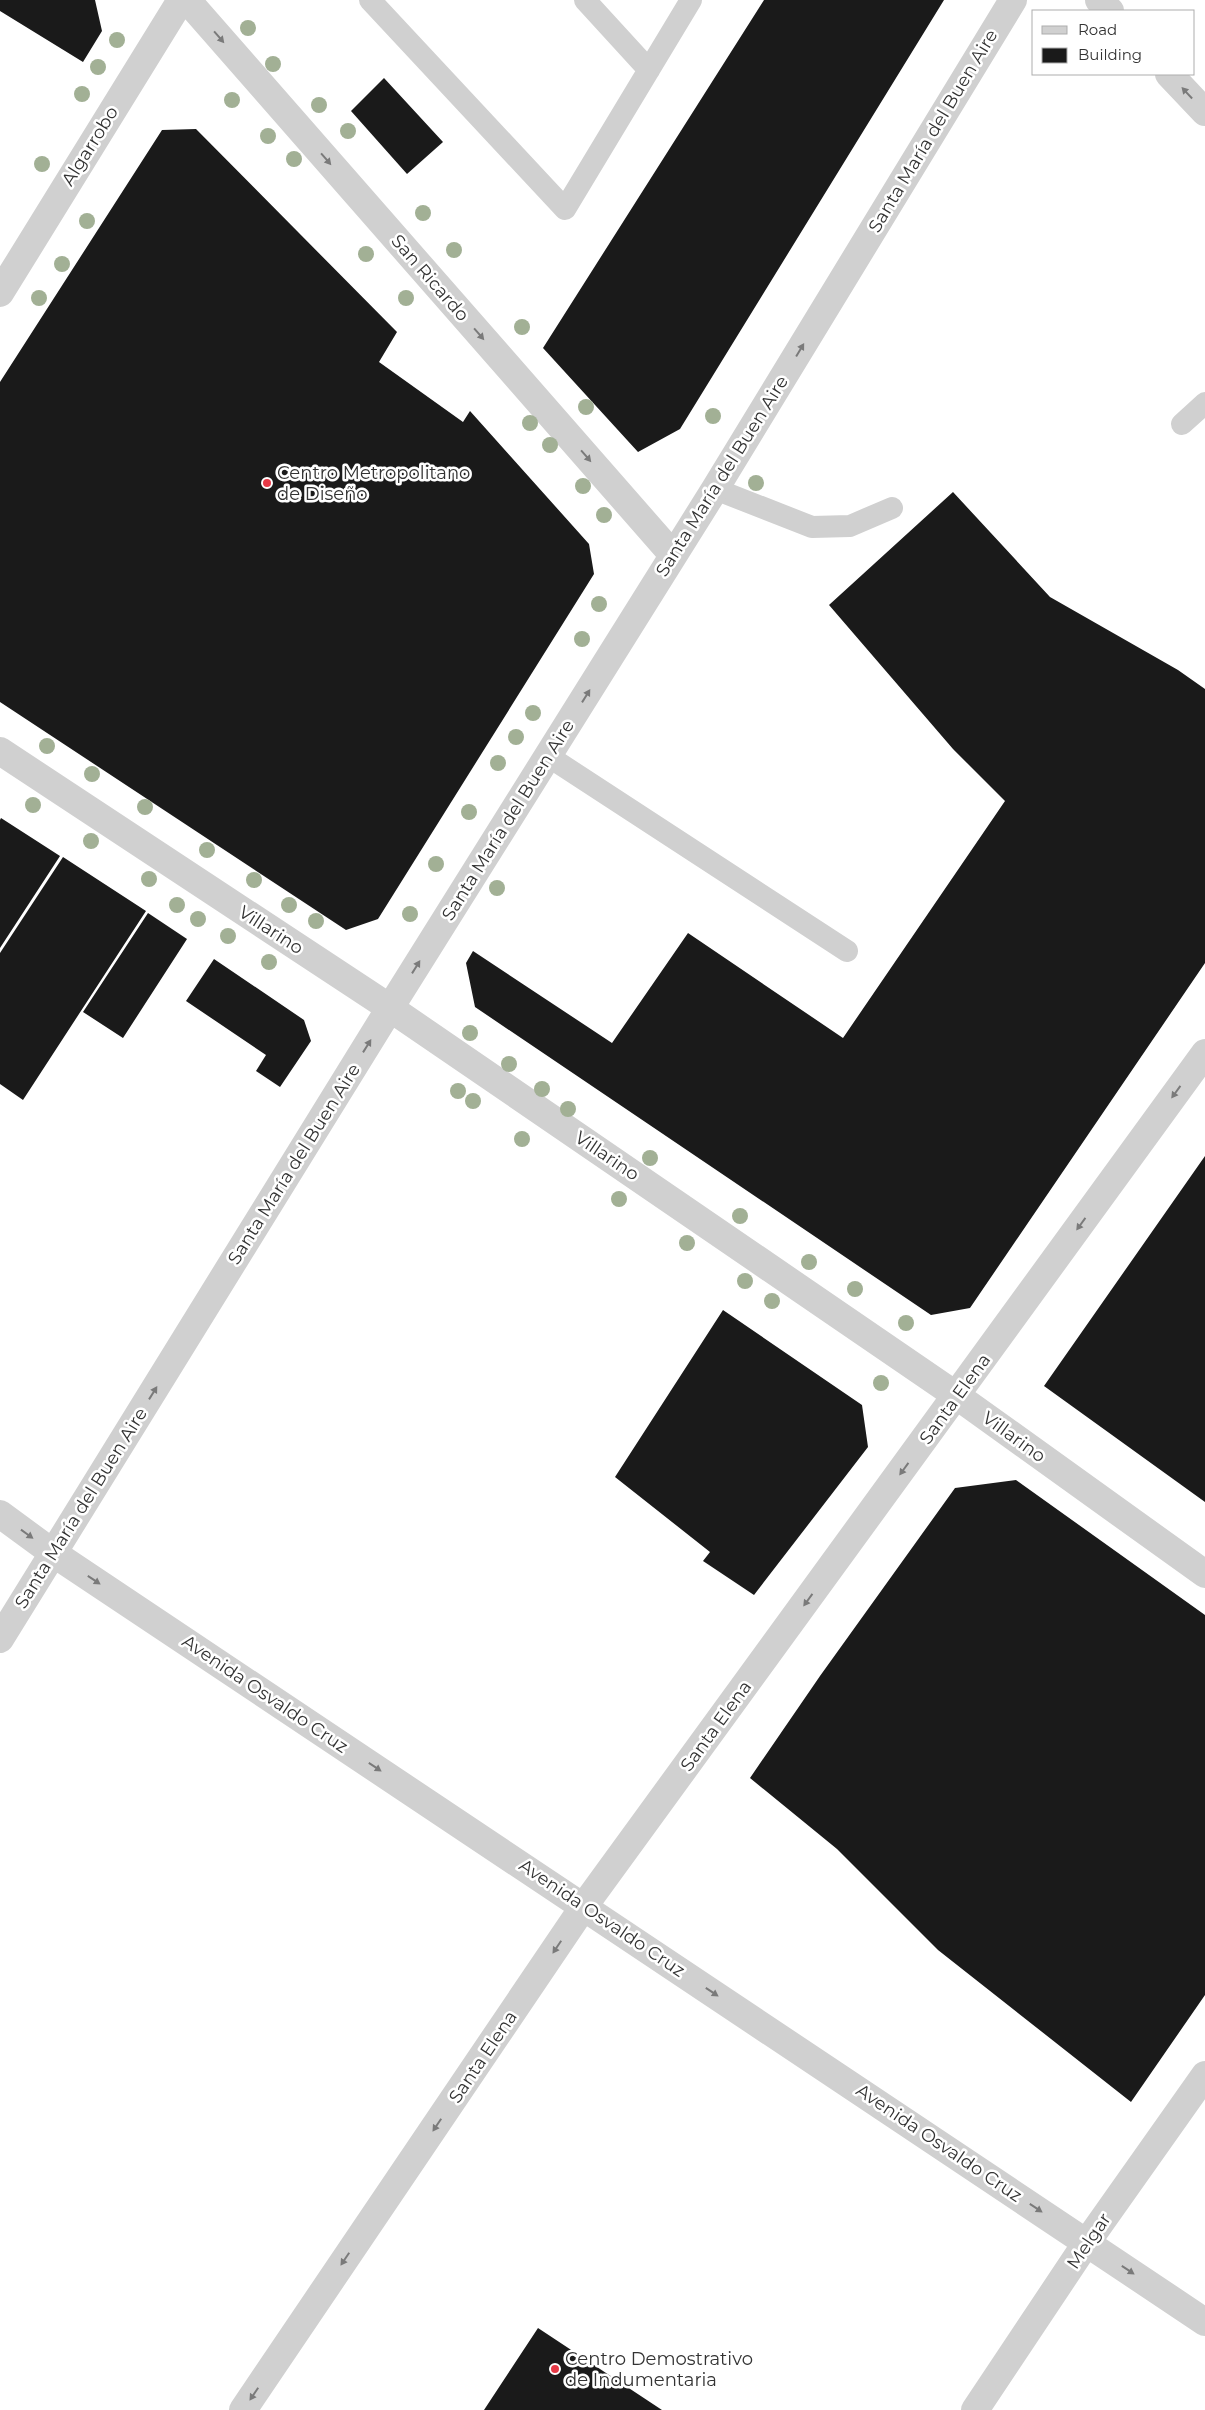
<svg xmlns="http://www.w3.org/2000/svg" width="1205" height="2410" viewBox="0 0 1205 2410" font-family="Montserrat,sans-serif">
<style>
.building{fill:#1a1a1a}
.lines{fill:none;stroke-linecap:round;stroke-linejoin:round}
.service{stroke:#d0d0d0;stroke-width:22}
.minor{stroke:#d0d0d0;stroke-width:28}
.tree{fill:#a2b095}
.oneway{fill:#7a7a7a}
.poi-dot{fill:#e63946;stroke:#fff;stroke-width:2}
.labels{text-anchor:middle;dominant-baseline:central;stroke-width:5;stroke-linejoin:round;paint-order:stroke}
.street-label{font-size:18px;fill:#333;stroke:#fff}
.poi-label{font-size:18px;fill:#333;stroke:#fff;text-anchor:start}
</style>
<rect width="100%" height="100%" fill="#fff"/>
<path class="building" d="M0 0H95L102 31 83 62 0 11Z
M764 0H944L680 429 638 452 543 348Z
M384 78 443 142 407 174 351 111Z
M196 129 397 332 379 362 463 422 470 411 589 544 594 574 378 919 346 930 0 702V382L162 130Z
M953 492 1050 597 1178 670 1205 689V963L970 1308 931 1315 475 1007 466 963 473 951 612 1043 688 933 843 1038 1005 801 953 749 829 605Z
M1 818 60 856 0 948V820Z
M63 857 146 911 23 1100 0 1084V953Z
M148 913 187 939 123 1038 83 1012Z
M214 959 304 1020 311 1041 280 1087 256 1071 266 1055 186 1001Z
M1205 1156V1502L1044 1386Z
M723 1310 862 1405 868 1447 754 1595 703 1561 710 1552 615 1477Z
M1016 1480 1205 1615V1995L1131 2102 938 1950 837 1849 750 1778 820 1676 955 1488Z
M538 2328 662 2410H484Z"/>
<g class="lines">
<path class="service" d="M370 0 565 209 691 0
M585 0 649 70
M1182 424 1205 403
M715 489 812 527 850 526 892 508
M548 756 847 951"/>
<path class="minor" d="M187 0 673 555
M1099 0 1110 11
M1169 74 1205 112
M0 293 181 0
M0 751 390 1008 957 1396 1205 1574
M0 1514 53 1553 1205 2322
M0 1639 390 1008 715 489 1013 0
M243 2410 584 1906 1205 1053
M975 2410 1087 2242 1205 2075"/>
</g>
<g class="tree">
<circle cx="248" cy="28" r="8"/>
<circle cx="117" cy="40" r="8"/>
<circle cx="273" cy="64" r="8"/>
<circle cx="98" cy="67" r="8"/>
<circle cx="82" cy="94" r="8"/>
<circle cx="232" cy="100" r="8"/>
<circle cx="319" cy="105" r="8"/>
<circle cx="348" cy="131" r="8"/>
<circle cx="268" cy="136" r="8"/>
<circle cx="294" cy="159" r="8"/>
<circle cx="42" cy="164" r="8"/>
<circle cx="423" cy="213" r="8"/>
<circle cx="87" cy="221" r="8"/>
<circle cx="454" cy="250" r="8"/>
<circle cx="366" cy="254" r="8"/>
<circle cx="62" cy="264" r="8"/>
<circle cx="39" cy="298" r="8"/>
<circle cx="406" cy="298" r="8"/>
<circle cx="522" cy="327" r="8"/>
<circle cx="586" cy="407" r="8"/>
<circle cx="713" cy="416" r="8"/>
<circle cx="530" cy="423" r="8"/>
<circle cx="550" cy="445" r="8"/>
<circle cx="756" cy="483" r="8"/>
<circle cx="583" cy="486" r="8"/>
<circle cx="604" cy="515" r="8"/>
<circle cx="599" cy="604" r="8"/>
<circle cx="582" cy="639" r="8"/>
<circle cx="533" cy="713" r="8"/>
<circle cx="516" cy="737" r="8"/>
<circle cx="47" cy="746" r="8"/>
<circle cx="498" cy="763" r="8"/>
<circle cx="92" cy="774" r="8"/>
<circle cx="33" cy="805" r="8"/>
<circle cx="145" cy="807" r="8"/>
<circle cx="469" cy="812" r="8"/>
<circle cx="91" cy="841" r="8"/>
<circle cx="207" cy="850" r="8"/>
<circle cx="436" cy="864" r="8"/>
<circle cx="149" cy="879" r="8"/>
<circle cx="254" cy="880" r="8"/>
<circle cx="497" cy="888" r="8"/>
<circle cx="177" cy="905" r="8"/>
<circle cx="289" cy="905" r="8"/>
<circle cx="410" cy="914" r="8"/>
<circle cx="198" cy="919" r="8"/>
<circle cx="316" cy="921" r="8"/>
<circle cx="228" cy="936" r="8"/>
<circle cx="269" cy="962" r="8"/>
<circle cx="470" cy="1033" r="8"/>
<circle cx="509" cy="1064" r="8"/>
<circle cx="542" cy="1089" r="8"/>
<circle cx="458" cy="1091" r="8"/>
<circle cx="473" cy="1101" r="8"/>
<circle cx="568" cy="1109" r="8"/>
<circle cx="522" cy="1139" r="8"/>
<circle cx="650" cy="1158" r="8"/>
<circle cx="619" cy="1199" r="8"/>
<circle cx="740" cy="1216" r="8"/>
<circle cx="687" cy="1243" r="8"/>
<circle cx="809" cy="1262" r="8"/>
<circle cx="745" cy="1281" r="8"/>
<circle cx="855" cy="1289" r="8"/>
<circle cx="772" cy="1301" r="8"/>
<circle cx="906" cy="1323" r="8"/>
<circle cx="881" cy="1383" r="8"/>
</g>
<defs><path id="oneway-solid" d="M-6-.8H1V-3.2L6.5 0L1 3.2V.8H-6Z" transform="scale(1.25)"/></defs>
<g class="oneway">
<use href="#oneway-solid" transform="translate(219 37) rotate(49)"/>
<use href="#oneway-solid" transform="translate(1187 93) rotate(-133)"/>
<use href="#oneway-solid" transform="translate(326 159) rotate(49)"/>
<use href="#oneway-solid" transform="translate(479 334) rotate(49)"/>
<use href="#oneway-solid" transform="translate(800 350) rotate(-59)"/>
<use href="#oneway-solid" transform="translate(586 456) rotate(49)"/>
<use href="#oneway-solid" transform="translate(586 696) rotate(-58)"/>
<use href="#oneway-solid" transform="translate(416 967) rotate(-58)"/>
<use href="#oneway-solid" transform="translate(367 1046) rotate(-58)"/>
<use href="#oneway-solid" transform="translate(1176 1092) rotate(126)"/>
<use href="#oneway-solid" transform="translate(1081 1224) rotate(126)"/>
<use href="#oneway-solid" transform="translate(153 1393) rotate(-58)"/>
<use href="#oneway-solid" transform="translate(904 1469) rotate(126)"/>
<use href="#oneway-solid" transform="translate(27 1534) rotate(36)"/>
<use href="#oneway-solid" transform="translate(94 1580) rotate(34)"/>
<use href="#oneway-solid" transform="translate(808 1600) rotate(126)"/>
<use href="#oneway-solid" transform="translate(375 1767) rotate(34)"/>
<use href="#oneway-solid" transform="translate(557 1947) rotate(124)"/>
<use href="#oneway-solid" transform="translate(712 1992) rotate(34)"/>
<use href="#oneway-solid" transform="translate(437 2125) rotate(124)"/>
<use href="#oneway-solid" transform="translate(1036 2208) rotate(34)"/>
<use href="#oneway-solid" transform="translate(345 2259) rotate(124)"/>
<use href="#oneway-solid" transform="translate(1128 2270) rotate(34)"/>
<use href="#oneway-solid" transform="translate(254 2394) rotate(124)"/>
</g>
<g class="poi-dot">
<circle cx="267" cy="483" r="5"/>
<circle cx="555" cy="2369" r="5"/>
</g>
<g class="labels">
<g class="street-label">
<text transform="translate(933 131) rotate(-59)">Santa María del Buen Aire</text>
<text transform="translate(90 146) rotate(-58)">Algarrobo</text>
<text transform="translate(430 278) rotate(49)">San Ricardo</text>
<text transform="translate(722 476) rotate(-58)">Santa María del Buen Aire</text>
<text transform="translate(508 820) rotate(-58)">Santa María del Buen Aire</text>
<text transform="translate(271 930) rotate(33)">Villarino</text>
<text transform="translate(607 1156) rotate(34)">Villarino</text>
<text transform="translate(294 1164) rotate(-58)">Santa María del Buen Aire</text>
<text transform="translate(955 1399) rotate(-54)">Santa Elena</text>
<text transform="translate(1014 1437) rotate(36)">Villarino</text>
<text transform="translate(81 1508) rotate(-58)">Santa María del Buen Aire</text>
<text transform="translate(265 1694) rotate(34)">Avenida Osvaldo Cruz</text>
<text transform="translate(716 1726) rotate(-54)">Santa Elena</text>
<text transform="translate(602 1918) rotate(34)">Avenida Osvaldo Cruz</text>
<text transform="translate(483 2057) rotate(-56)">Santa Elena</text>
<text transform="translate(939 2143) rotate(34)">Avenida Osvaldo Cruz</text>
<text transform="translate(1089 2241) rotate(-56)">Melgar</text>
</g>
<g class="poi-label">
<text x="277" y="473">Centro Metropolitano<tspan x="277" dy="21">de Diseño</tspan></text>
<text x="565" y="2359">Centro Demostrativo<tspan x="565" dy="21">de Indumentaria</tspan></text>
</g>
</g>
<rect x="1032" y="10" width="162" height="65" fill="#ffffff" stroke="#adadad"/>
<rect x="1042" y="26" width="25" height="8" fill="#d0d0d0" stroke="#adadad"/>
<text x="1078" y="35" font-size="15" fill="#333333">Road</text>
<rect x="1042" y="48" width="25" height="15" fill="#1a1a1a" stroke="#adadad"/>
<text x="1078" y="60" font-size="15" fill="#333333">Building</text>
</svg>
